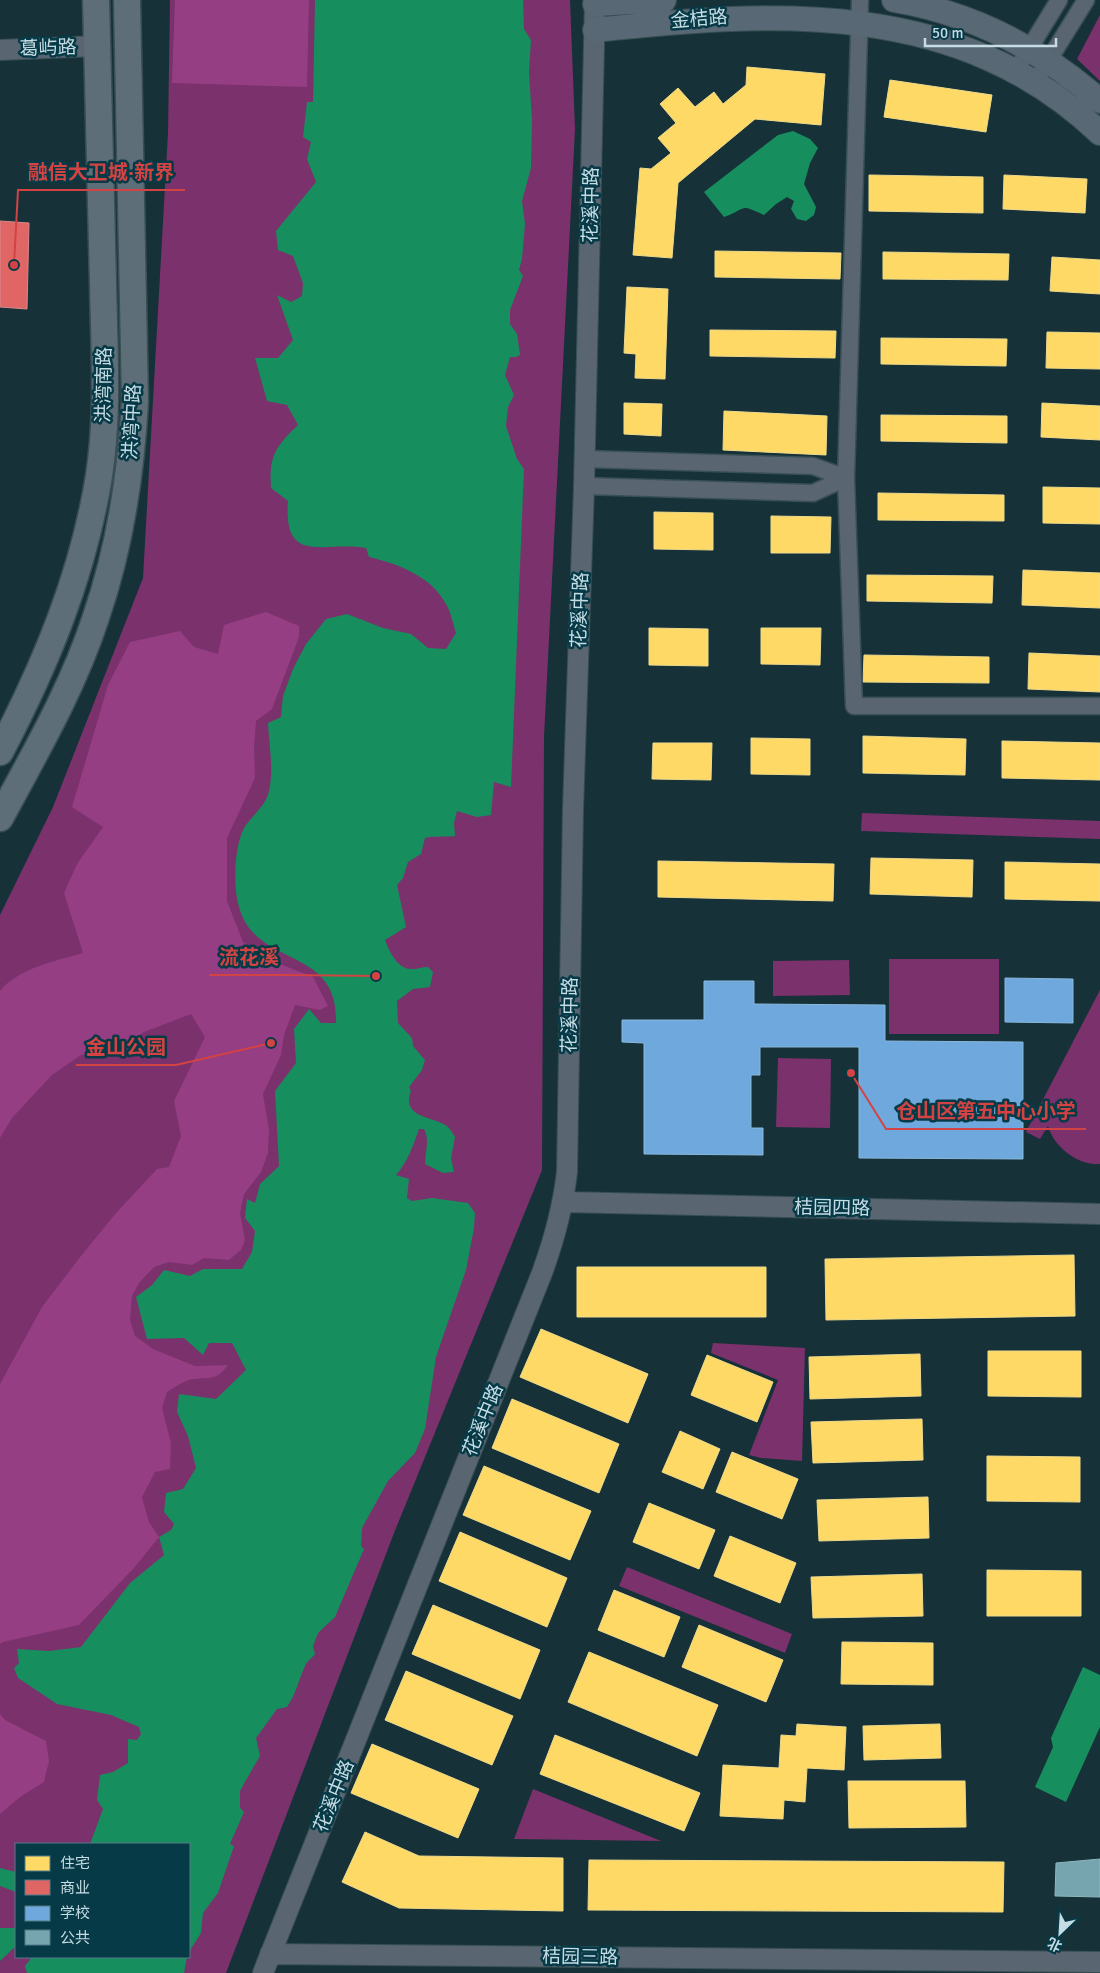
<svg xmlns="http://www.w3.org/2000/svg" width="1100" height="1973" viewBox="0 0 1100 1973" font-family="Signika,'Noto Sans SC',sans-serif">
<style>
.green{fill:#7a316c;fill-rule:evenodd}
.forest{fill:#953e83}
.water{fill:#178e5e}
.homes{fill:#ffd966;stroke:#eeda8c}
.shops{fill:#e06666;stroke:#d8898c}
.schools{fill:#6fa8dc;stroke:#89b8de}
.public{fill:#76a5af;stroke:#8eb6bf}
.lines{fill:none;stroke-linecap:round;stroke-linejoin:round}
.minor-casing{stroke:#384f54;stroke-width:19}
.tertiary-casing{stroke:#384f54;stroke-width:22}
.secondary-casing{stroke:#384f54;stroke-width:26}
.primary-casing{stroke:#384f54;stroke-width:29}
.minor{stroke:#5a6572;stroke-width:16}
.tertiary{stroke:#5a6572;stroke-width:20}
.secondary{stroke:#586874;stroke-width:24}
.primary{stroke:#5e6e79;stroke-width:26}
.labels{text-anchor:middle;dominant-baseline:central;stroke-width:5;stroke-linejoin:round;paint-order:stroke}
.street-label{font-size:19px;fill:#c5dce4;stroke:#073a47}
.leader{fill:none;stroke:#d34344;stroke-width:2}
.callout-dot{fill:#d34344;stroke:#073a47;stroke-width:2}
.callout-label{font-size:20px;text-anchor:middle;font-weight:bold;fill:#d34344;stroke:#073a47;stroke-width:5;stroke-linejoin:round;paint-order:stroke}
</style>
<rect width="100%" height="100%" fill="#163238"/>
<path class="green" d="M170 0H570L575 129 544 737 542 1170 394 1533 226 1973H0V915L53 807 143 578 168 133ZM16 1844H189V1957H16Z
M1100 15V81L1077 59Z
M862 813 1100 821V839L861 831Z
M889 959H999V1034H889Z
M849 960 850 995 773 996V961Z
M1100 990V1164C1078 1166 1054 1147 1048 1126L1040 1139 1026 1132Z
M778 1058 831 1059 830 1128 776 1127Z
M713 1343 805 1348 802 1461 761 1458 749 1455 778 1380 711 1353Z
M627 1567 792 1634 785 1653 619 1586Z
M533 1789 661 1841 514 1839Z"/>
<path class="forest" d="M175 0H309L307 87 172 83Z
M266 612 299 626V637L272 709 256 721 254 749 255 778 227 838V901L243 942 270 960 313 977 328 1006 320 1010 295 1005 284 1035 281 1055 263 1094 269 1130 268 1153 261 1172 244 1194 240 1213 245 1240 241 1250 229 1260 204 1258 192 1265 169 1262 154 1267 139 1283 132 1296 130 1320 135 1336 153 1349 195 1366 228 1365C215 1383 207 1376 189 1380 182 1382 174 1388 167 1392L162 1408 171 1443 170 1469 155 1472 142 1497 149 1522 159 1537 134 1568 79 1625 3 1642 0 1644V1384L42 1307 81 1256 116 1213 157 1169 169 1167 181 1136 174 1101 205 1037 191 1014 144 1032 119 1049 81 1055 52 1075 12 1118 0 1138V991C19 968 55 961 83 953L64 893 77 864 103 827 72 807 108 685 130 642 180 631 194 647 218 654 224 625Z
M0 1714 5 1720 46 1741 49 1761 44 1782 20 1797 0 1814Z"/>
<path class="water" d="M315 0H523L524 29 531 40 529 72 532 120 531 168 522 201 525 224 522 259 519 270 523 276 510 310V324L517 334 520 355 516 357H510L505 375 514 395 508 407 506 426 517 459 524 469 511 787 494 782 491 815 477 817 457 811 454 823 455 836C447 837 429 836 425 838L421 854 408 862 403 878 397 885 406 927 385 940C389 951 398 970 412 969 418 969 422 967 428 967L433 972 430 987 413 989 397 1001 398 1023 412 1038 413 1046 425 1060 422 1070 409 1087 411 1091C400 1119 435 1116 448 1127 451 1130 453 1134 455 1137L451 1158 454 1172 443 1173 425 1164C425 1151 430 1141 424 1129H419C413 1146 408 1161 396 1175L409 1179 407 1198 412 1201 432 1198 468 1203 475 1213 474 1228 466 1270 436 1357 425 1429 415 1453 388 1481 362 1528 361 1546 364 1549 335 1617 318 1633 313 1646 315 1654C312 1658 306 1662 305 1666 298 1681 297 1692 287 1707L277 1709 256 1738 260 1756C253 1768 246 1780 240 1791V1808L244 1812 230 1844 234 1846 218 1893 203 1913 201 1933 189 1952V1844H90L103 1809 97 1800 100 1775 113 1772 128 1763V1739L137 1740 141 1734 139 1727 111 1715 57 1704 18 1678 14 1668 19 1663 17 1649 49 1651 81 1647 130 1583 164 1555 159 1537 171 1530 174 1524 164 1512 166 1493 183 1489 196 1468 188 1436 177 1412 179 1394 216 1399 246 1370 232 1343H209L203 1355 184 1338 147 1339 136 1297 152 1285 164 1270 190 1276 203 1269H242L252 1252 255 1231 245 1218 247 1199 255 1203 260 1184 279 1166 275 1091 296 1063 294 1029 309 1009 321 1023H336C339 945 256 969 239 907 233 887 234 847 244 828 251 816 266 806 269 791 274 769 269 745 268 723L281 717 283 696 293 669 306 644 326 619 347 614 383 628 411 634 428 648 446 649 456 633C453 624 451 612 446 604 431 576 398 564 369 557L366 548C323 541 283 566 288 501L271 488C269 456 275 447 298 425L287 405 267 401 255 358H278L293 340 277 295 291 302 302 296 303 283 293 256 278 250 276 231 316 182 307 159 311 142 303 137 307 102H313Z
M793 131 810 139 818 148 810 163 804 184 816 207 814 215 806 221 797 219 791 209 794 201 787 197 776 204 764 215C739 203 748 208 724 217L704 192 778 135Z
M1083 1667 1100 1675V1727L1066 1802 1035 1787 1053 1747 1051 1738Z
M0 1868 16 1872V1892L0 1886Z
M0 1928H16V1946L0 1961Z
M32 1957H187L184 1973H27L25 1966Z"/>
<path class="homes" d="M747 67 825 74 821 125 755 119 678 183 672 258 633 255 640 168 651 169 671 153 658 138 676 123 660 104 678 88 695 107 714 92 723 104 746 85Z
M890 80 992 95 986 132 884 117Z
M869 175 983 177V213L869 211Z
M1004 175 1087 179 1085 213 1003 209Z
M715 251 841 253 840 279 715 277Z
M883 252 1009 254 1008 280 883 279Z
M1052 257 1100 260V294L1050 291Z
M627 287 668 289 665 379 635 378 636 354 624 353Z
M710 330 836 331 835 358 710 356Z
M1047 332 1100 333V369L1046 368Z
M881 338 1007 339 1006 366 881 364Z
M624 403 662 404 661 436 624 434Z
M1042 403 1100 406V440L1041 437Z
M724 411 827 416 826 455 723 450Z
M881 415 1007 416V443L881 441Z
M1043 487 1100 488V524L1043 523Z
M878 493 1004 495V521L878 520Z
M654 512 713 513V550L654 549Z
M771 516 831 517 830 553H771Z
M1023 570 1100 573V608L1022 605Z
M867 575 993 576 992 603 867 601Z
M649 628 708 629V666L649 665Z
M761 628H821L820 665 761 664Z
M1029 653 1100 656V692L1028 689Z
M864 655 989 657V683L863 682Z
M863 736 966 739 965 775 863 773Z
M751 738 810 739V775L751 774Z
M1002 741 1100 743V780L1002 778Z
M653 743H712L711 780 652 779Z
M871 858 973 860 972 897 870 894Z
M658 861 834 864 833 901 658 897Z
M1005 862 1100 864V901L1005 899Z
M1074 1255 1075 1316 826 1320 825 1259Z
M577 1267H766V1317H577Z
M541 1329 648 1374 628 1423 520 1377Z
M988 1351H1081V1397L988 1396Z
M920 1354 921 1396 810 1399 809 1357Z
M707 1355 773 1382 757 1422 691 1395Z
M512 1399 619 1444 599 1493 492 1448Z
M922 1419 923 1460 813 1463 811 1422Z
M680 1431 720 1449 703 1489 662 1472Z
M732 1452 798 1479 782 1519 716 1492Z
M987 1456 1080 1457V1502L987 1501Z
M484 1466 591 1511 570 1560 463 1515Z
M928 1497 929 1538 819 1541 817 1500Z
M649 1503 715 1530 699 1569 633 1542Z
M460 1532 567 1578 547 1627 439 1581Z
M730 1536 796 1563 780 1603 714 1576Z
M987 1570 1081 1571V1616H987Z
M922 1574 923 1616 813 1618 811 1577Z
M614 1590 680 1617 664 1657 598 1630Z
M433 1605 540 1650 520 1699 412 1654Z
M699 1625 783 1660 766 1702 682 1667Z
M842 1642 933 1643V1685L841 1684Z
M589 1652 718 1705 697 1756 568 1702Z
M406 1671 513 1716 492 1765 385 1720Z
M797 1724 846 1727 844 1770 807 1768 805 1802 784 1800 783 1819 720 1816 723 1765 779 1768 781 1735 796 1736Z
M940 1724 941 1758 864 1760 863 1726Z
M555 1735 700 1793 684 1831 540 1774Z
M372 1744 479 1789 458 1838 351 1793Z
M848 1781H965L966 1827 849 1828Z
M365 1832 419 1856 563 1858V1911L399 1908 342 1882Z
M589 1860 1004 1862 1003 1912 588 1910Z"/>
<path class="shops" d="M0 221 29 223 27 309 0 307Z"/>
<path class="schools" d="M1005 978 1073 979V1023L1005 1022Z
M704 981H754V1004L885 1005V1041L1023 1042V1159L859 1158V1047H760V1075H751V1128H763V1155L644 1154V1043L622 1042V1020H704Z"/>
<path class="public" d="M1100 1859V1897L1055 1896 1056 1863Z"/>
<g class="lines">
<g class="minor-casing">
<path id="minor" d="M860 0 846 478 854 706H1100
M1018 67 1059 0
M1037 79 1086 0
M585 459 813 466 846 478
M584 486 813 493 846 478"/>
</g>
<g class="tertiary-casing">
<path id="tertiary" d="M0 50 97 46
M564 1202 1100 1214
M270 1954 1100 1962
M263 1973 542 1273C554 1240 563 1207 567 1172L573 809 584 486 595 0"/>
</g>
<g class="secondary-casing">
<path id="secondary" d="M894 0C971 13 1041 49 1100 101
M595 4 664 0
M595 30C778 10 960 0 1100 133"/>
</g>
<g class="primary-casing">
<path id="primary" d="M0 752C46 664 83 575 99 476 109 412 104 347 103 283 101 188 98 94 96 0
M0 818C35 753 73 688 96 617 120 547 131 475 135 401L127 0"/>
</g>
<use href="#minor" class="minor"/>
<use href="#tertiary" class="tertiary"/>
<use href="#secondary" class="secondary"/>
<use href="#primary" class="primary"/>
</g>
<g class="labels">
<g class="street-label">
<text transform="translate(699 19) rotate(-5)">金桔路</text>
<text transform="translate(48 48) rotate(-2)">葛屿路</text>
<text transform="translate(591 205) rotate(-89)">花溪中路</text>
<text transform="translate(104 385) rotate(-89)">洪湾南路</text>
<text transform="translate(132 422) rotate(-87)">洪湾中路</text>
<text transform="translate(580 610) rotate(-88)">花溪中路</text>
<text transform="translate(570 1015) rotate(-89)">花溪中路</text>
<text transform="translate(832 1208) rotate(1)">桔园四路</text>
<text transform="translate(483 1420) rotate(-68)">花溪中路</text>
<text transform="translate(334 1796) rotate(-68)">花溪中路</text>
<text transform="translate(580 1957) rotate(1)">桔园三路</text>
</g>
</g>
<path class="leader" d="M14 265L18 190H185M376 976L289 975H209M271 1043L176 1065H76M851 1073L886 1129H1086"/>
<g class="callout-dot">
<circle cx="14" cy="265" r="5"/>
<circle cx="376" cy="976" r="5"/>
<circle cx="271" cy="1043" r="5"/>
<circle cx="851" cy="1073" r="5"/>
</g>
<g class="callout-label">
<text x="101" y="179">融信大卫城·新界</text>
<text x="249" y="964">流花溪</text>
<text x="126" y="1054">金山公园</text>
<text x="986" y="1118">仓山区第五中心小学</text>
</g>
<rect x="15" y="1843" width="175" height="115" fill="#073a47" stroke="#537b86"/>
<rect x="25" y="1856" width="25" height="15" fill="#ffd966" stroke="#537b86"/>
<text x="60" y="1868" font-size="15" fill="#c5dce4">住宅</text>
<rect x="25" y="1880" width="25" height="15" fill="#e06666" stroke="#537b86"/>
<text x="60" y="1893" font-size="15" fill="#c5dce4">商业</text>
<rect x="25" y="1906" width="25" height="15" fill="#6fa8dc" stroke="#537b86"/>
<text x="60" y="1918" font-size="15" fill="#c5dce4">学校</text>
<rect x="25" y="1930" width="25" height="15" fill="#76a5af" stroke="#537b86"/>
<text x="60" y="1943" font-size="15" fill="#c5dce4">公共</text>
<g transform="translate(1060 1933) rotate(205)" stroke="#073a47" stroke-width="4" paint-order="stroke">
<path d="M0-4L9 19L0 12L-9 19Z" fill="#c5dce4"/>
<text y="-8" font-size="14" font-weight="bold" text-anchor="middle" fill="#c5dce4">北</text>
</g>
<path d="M925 38v8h131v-8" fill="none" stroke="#c5dce4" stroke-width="2.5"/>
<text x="932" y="38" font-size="15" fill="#c5dce4" stroke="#073a47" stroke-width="4" paint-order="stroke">50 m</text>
</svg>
